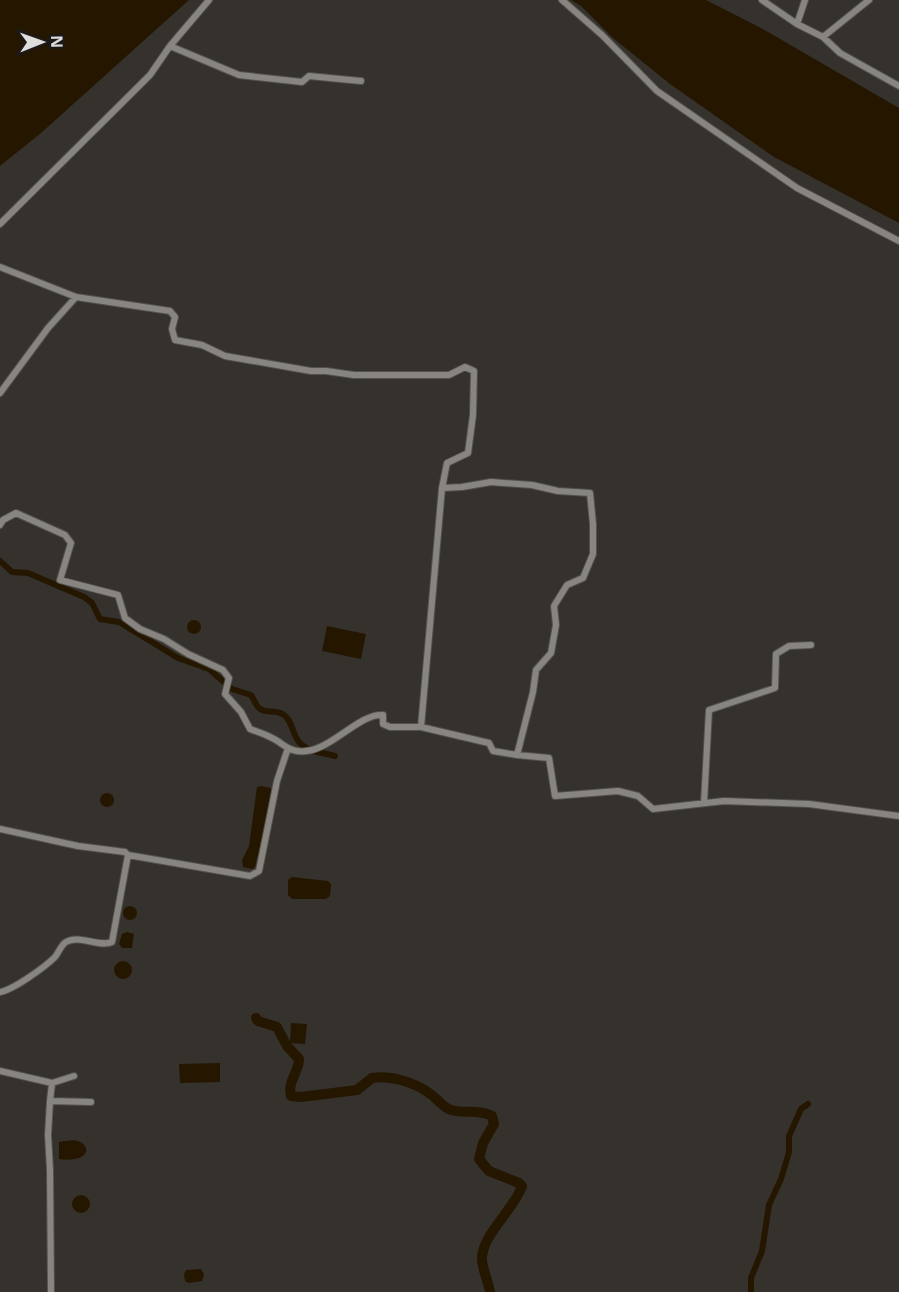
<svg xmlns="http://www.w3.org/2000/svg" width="899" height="1292" viewBox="0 0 899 1292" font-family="'Noto Sans',sans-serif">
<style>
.water{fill:#251600}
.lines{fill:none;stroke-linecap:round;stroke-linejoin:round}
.canal{stroke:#251600;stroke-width:6}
.river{stroke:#251600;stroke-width:10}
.minor-casing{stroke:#53514d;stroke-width:8}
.minor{stroke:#888580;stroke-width:6}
</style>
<rect width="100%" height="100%" fill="#35322e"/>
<path class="water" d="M0 0H189L41 133 0 166Z
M571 0H706L761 28 899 108V223L774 157 670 84 613 38 581 6Z
M187 627a7 7 0 1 1 14 0a7 7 0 1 1-14 0Z
M327 626 366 634 361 659 322 651Z
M261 786 271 788 272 794 255 867 252 869 243 867 242 860 249 846 257 787Z
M100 800a7 7 0 1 1 14 0a7 7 0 1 1-14 0Z
M292 877 328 881 331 884 330 896 326 899H292L288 895V880Z
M123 913a7 7 0 1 1 14 0a7 7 0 1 1-14 0Z
M127 932 134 934 132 948H122L119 944 122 934Z
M114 970a9 9 0 1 1 18 0a9 9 0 1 1-18 0Z
M291 1023 307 1024 305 1044 290 1043Z
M220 1063V1082L180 1083 179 1064Z
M73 1140C86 1141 92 1153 79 1158 73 1160 65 1160 59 1159V1142Z
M72 1204a9 9 0 1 1 18 0a9 9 0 1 1-18 0Z
M201 1269 204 1274 202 1281 188 1283 185 1281 184 1274 186 1270Z"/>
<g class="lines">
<path class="canal" d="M0 561 12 572 28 573 84 597 92 603 100 619 119 622 178 658 209 669 232 689 251 695C253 698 255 703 258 707 264 715 276 708 284 715 292 721 292 731 297 739 303 751 324 753 335 756
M751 1292V1278L762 1251 769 1205 781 1179 789 1152V1136L801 1109 808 1104"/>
<path class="river" d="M256 1018 258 1021 277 1027 287 1046 299 1059C299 1072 287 1082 291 1096L301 1097 357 1090 372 1078C390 1075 414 1082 429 1093 436 1097 443 1108 451 1110 465 1114 479 1109 492 1116L494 1124 483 1143 479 1159 489 1171 519 1183 522 1186C514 1210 481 1235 482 1260 483 1271 488 1281 490 1292"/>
<g class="minor-casing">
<path id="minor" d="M562 0 602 35 657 91 797 188 899 241
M762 0 797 24 823 37 840 53 899 86
M797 24 805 0
M823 37 869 0
M170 46 239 75 302 82 309 76 361 81
M0 224 150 75 170 46 209 0
M0 267 76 297 170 311 175 317 172 329 175 340 202 345 225 356 311 371H326L354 375H449L465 367 474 371 473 415 468 453 447 463 442 488 421 727
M0 393 48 328 76 297
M0 525 3 520 16 513 65 535 71 543 60 580 118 595 125 618 140 629 164 639 188 654 223 670 229 678 225 694 241 712 250 729C258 732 265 734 272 738 281 742 287 750 297 751 328 756 357 713 383 715V724L390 727H421L489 743 493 751 517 755 533 692 536 670 551 653 556 625 554 606 567 585 583 578 593 554V524L590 493 558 491 532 485 491 482 462 487 442 488
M517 755 549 758 555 796 618 791 638 796 653 809 724 801 809 804 899 816
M704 803 709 710 775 688 776 654 789 646 811 645
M0 829 78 846 125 852 128 855 112 942C99 948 80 934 66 942 61 945 59 952 55 957 45 967 13 990 0 992
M128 855 250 876 259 871 277 781 288 748
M0 1071 52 1083 74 1076
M52 1083 50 1101 91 1102
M50 1101 48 1135 50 1170 51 1292"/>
</g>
<use href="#minor" class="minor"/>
</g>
<g transform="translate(42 42) rotate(89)" stroke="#1b1a18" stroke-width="4.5" paint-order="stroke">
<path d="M0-4.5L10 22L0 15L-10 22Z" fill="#e0dedc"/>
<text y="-9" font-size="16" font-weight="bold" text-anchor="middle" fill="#e0dedc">N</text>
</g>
</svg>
